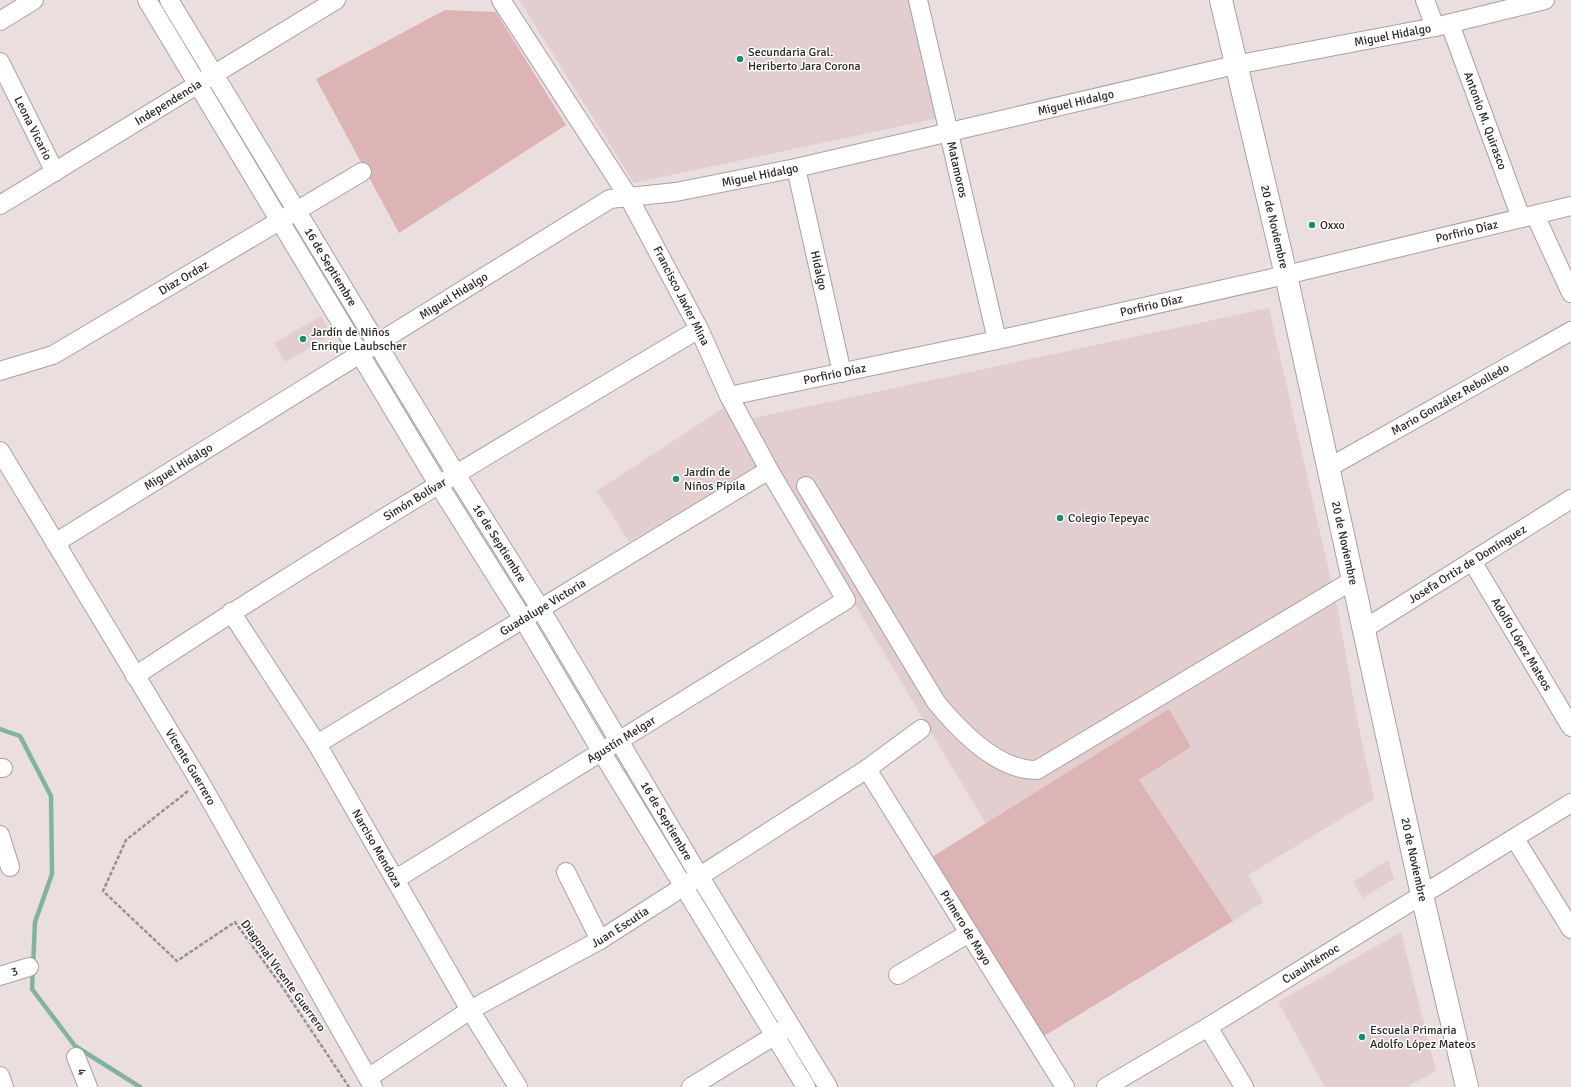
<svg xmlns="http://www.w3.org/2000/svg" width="1571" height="1087" viewBox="0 0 1571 1087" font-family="Signika,sans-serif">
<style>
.built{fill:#e2cece}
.green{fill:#ddb4b5}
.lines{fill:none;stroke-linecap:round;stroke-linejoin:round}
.stream{stroke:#82b3a2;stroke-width:4.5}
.minor-casing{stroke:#aba0a0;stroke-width:20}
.major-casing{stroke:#aba0a0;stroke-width:24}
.path{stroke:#988f8f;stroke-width:2.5;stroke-dasharray:4 2;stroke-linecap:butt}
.minor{stroke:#fff;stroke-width:18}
.major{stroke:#fff;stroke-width:22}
.poi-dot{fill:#178e72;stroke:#fff;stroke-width:1.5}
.labels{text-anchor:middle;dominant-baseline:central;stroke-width:3;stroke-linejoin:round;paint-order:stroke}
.street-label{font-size:12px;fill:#2b2626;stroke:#fff}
.poi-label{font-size:12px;fill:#2b2626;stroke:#fff;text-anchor:start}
</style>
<rect width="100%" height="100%" fill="#ebdedf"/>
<path class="built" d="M519 0H911L939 118 634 183Z
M1269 308 1339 616 1355 708 1374 799 1248 875 1263 902 1233 921 1139 780 1191 747 1169 709 986 824 745 420Z
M321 316 331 335 285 362 274 343Z
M725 407 757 467 629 542 597 491Z
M1388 860 1394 879 1363 898 1353 882Z
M1401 932 1436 1071 1407 1087H1325L1278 1002Z"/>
<path class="green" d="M445 10 496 12 566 125 399 233 316 79Z
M1169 709 1191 747 1139 780 1233 921 1044 1036 932 857Z"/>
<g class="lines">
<path class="stream" d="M0 729 20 736 51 796 52 874 35 922 32 989 75 1046 140 1087"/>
<g class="minor-casing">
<g id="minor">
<path d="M147 0 438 484 523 619 601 751 806 1087"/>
<path id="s1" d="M169 0 456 474 540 608 700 877 828 1087"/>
<path id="s2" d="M918 0 997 340"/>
<path d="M1425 0 1435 27"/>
<path d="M0 21 34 0"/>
<path id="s3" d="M1450 24 1521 218"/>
<path id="s4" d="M0 62 55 172"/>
<path id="s5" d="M796 168 842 373"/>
<path id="s6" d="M0 205 336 0"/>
<path d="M1535 215 1571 293"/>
<path id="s7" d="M0 371 53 355 362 172"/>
<path id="s8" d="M729 396 997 340 1286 275 1571 206"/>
<path id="s9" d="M0 451 200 782 373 1087"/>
<path id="s10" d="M1328 468 1571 331"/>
<path d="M806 486 936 702C959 730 998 771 1037 770L1353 580"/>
<path id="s11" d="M55 543 610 199 676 192 796 168 1235 65 1435 27 1545 0"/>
<path id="s12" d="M1472 561 1571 727"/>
<path id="s13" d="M231 612 317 744 470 1010 518 1087"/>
<path id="s14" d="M1364 629 1571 499"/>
<path id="s15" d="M135 676C319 554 509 442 699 329"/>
<path id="s16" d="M317 744 769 470"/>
<path d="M0 768H3"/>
<path id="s17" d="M867 769 1065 1087"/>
<path d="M0 835 10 867"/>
<path d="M1515 839 1571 929"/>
<path d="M566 872 600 940"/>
<path id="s18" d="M396 879 846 600 769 470 729 396 699 329 628 196 501 0"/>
<path d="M898 975 969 933"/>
<path id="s19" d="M0 976 29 967"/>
<path d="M1208 1027 1244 1087"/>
<path id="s20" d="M76 1057 88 1087"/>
<path d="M0 1076 4 1087"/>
<path id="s21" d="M368 1078 470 1010 600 940 867 769 921 729"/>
<path d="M691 1087 785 1029"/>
<path id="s22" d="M1106 1087 1208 1027 1571 803"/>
</g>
</g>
<g class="major-casing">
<g id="major">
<path id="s23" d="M1221 0 1286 275 1422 895 1467 1087"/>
</g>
</g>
<path class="path" d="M188 791 126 840 103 891 177 961 235 922 283 988 349 1087"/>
<use href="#minor" class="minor"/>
<use href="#major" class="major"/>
</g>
<g class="poi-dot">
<circle cx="740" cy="59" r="4"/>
<circle cx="1312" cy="225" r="4"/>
<circle cx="303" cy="339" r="4"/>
<circle cx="676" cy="479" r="4"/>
<circle cx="1060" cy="518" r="4"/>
<circle cx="1362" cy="1037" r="4"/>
</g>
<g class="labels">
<g class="street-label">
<text stroke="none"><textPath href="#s11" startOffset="1453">Miguel Hidalgo</textPath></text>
<text stroke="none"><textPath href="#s6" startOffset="197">Independencia</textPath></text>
<text stroke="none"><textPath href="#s11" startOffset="1129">Miguel Hidalgo</textPath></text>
<text stroke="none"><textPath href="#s3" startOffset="103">Antonio M. Quirasco</textPath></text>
<text stroke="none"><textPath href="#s4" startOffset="74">Leona Vicario</textPath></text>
<text stroke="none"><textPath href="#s2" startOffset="174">Matamoros</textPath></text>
<text stroke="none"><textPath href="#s11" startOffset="805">Miguel Hidalgo</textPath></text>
<text stroke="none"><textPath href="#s23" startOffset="233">20 de Noviembre</textPath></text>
<text stroke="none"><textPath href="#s8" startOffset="756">Porfirio Díaz</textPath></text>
<text stroke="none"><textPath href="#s1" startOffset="312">16 de Septiembre</textPath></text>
<text stroke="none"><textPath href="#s5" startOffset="105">Hidalgo</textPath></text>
<text stroke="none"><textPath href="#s7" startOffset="207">Diaz Ordaz</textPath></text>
<text stroke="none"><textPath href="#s11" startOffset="469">Miguel Hidalgo</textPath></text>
<text transform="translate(681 296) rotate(63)">Francisco Javier Mina</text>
<text stroke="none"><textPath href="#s8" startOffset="432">Porfirio Díaz</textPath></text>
<text stroke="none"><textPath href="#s8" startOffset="108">Porfirio Díaz</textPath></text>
<text stroke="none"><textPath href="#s10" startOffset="140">Mario González Rebolledo</textPath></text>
<text stroke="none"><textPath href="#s11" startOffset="145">Miguel Hidalgo</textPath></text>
<text stroke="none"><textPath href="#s15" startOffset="331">Simón Bolívar</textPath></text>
<text stroke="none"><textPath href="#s1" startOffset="636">16 de Septiembre</textPath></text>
<text stroke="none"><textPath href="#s23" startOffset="557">20 de Noviembre</textPath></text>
<text stroke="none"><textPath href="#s14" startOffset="122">Josefa Ortiz de Domínguez</textPath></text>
<text stroke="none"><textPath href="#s16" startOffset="264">Guadalupe Victoria</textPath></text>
<text stroke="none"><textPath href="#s12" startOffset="97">Adolfo López Mateos</textPath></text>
<text stroke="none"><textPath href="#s18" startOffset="265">Agustín Melgar</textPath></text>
<text stroke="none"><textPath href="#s9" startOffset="369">Vicente Guerrero</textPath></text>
<text stroke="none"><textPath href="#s1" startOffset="960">16 de Septiembre</textPath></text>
<text stroke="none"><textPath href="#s13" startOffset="278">Narciso Mendoza</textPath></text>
<text stroke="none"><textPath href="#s23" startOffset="881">20 de Noviembre</textPath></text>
<text stroke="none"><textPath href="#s21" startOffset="294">Juan Escutia</textPath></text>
<text stroke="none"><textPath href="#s17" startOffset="187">Primero de Mayo</textPath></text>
<text stroke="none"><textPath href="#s22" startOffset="239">Cuauhtémoc</textPath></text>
<text stroke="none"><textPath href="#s19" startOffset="15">3</textPath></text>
<text transform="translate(283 976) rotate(54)">Diagonal Vicente Guerrero</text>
<text stroke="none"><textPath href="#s20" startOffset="16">4</textPath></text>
</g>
<g class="poi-label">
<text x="748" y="52">Secundaria Gral.<tspan x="748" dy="14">Heriberto Jara Corona</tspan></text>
<text x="1320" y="225">Oxxo</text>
<text x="311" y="332">Jardín de Niños<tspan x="311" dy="14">Enrique Laubscher</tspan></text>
<text x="684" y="472">Jardín de<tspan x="684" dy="14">Niños Pípila</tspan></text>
<text x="1068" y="518">Colegio Tepeyac</text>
<text x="1370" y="1030">Escuela Primaria<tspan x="1370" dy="14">Adolfo López Mateos</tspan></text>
</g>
</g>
</svg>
